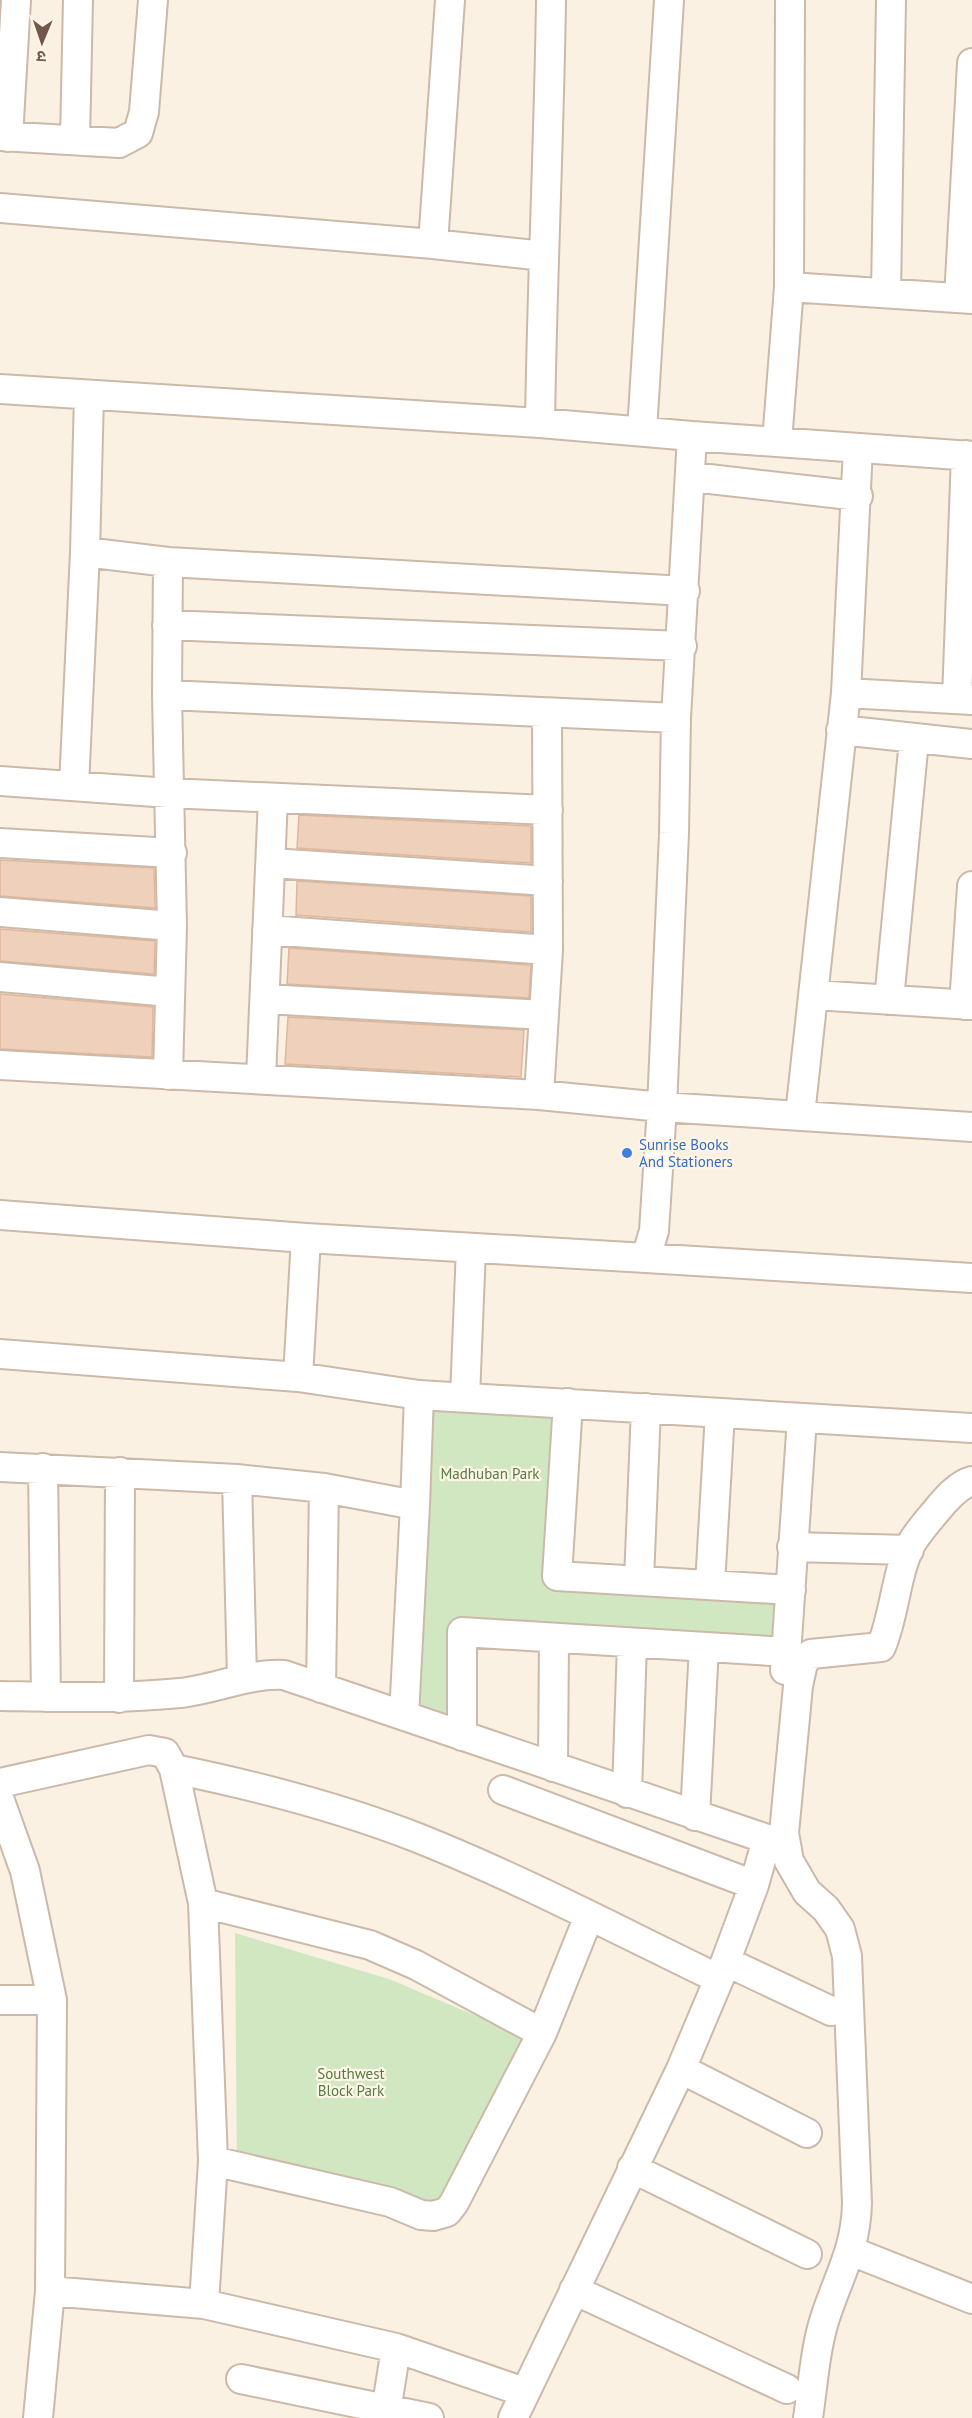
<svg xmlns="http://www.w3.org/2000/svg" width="972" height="2418" viewBox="0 0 972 2418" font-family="'PT Sans','Noto Sans Devanagari',sans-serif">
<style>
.green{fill:#d0e7c1}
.building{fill:#efd0bb;stroke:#e0b79c;stroke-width:1.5}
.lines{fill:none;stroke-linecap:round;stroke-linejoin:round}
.minor-casing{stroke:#cbb9a9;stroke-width:32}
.minor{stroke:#fff;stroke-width:28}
.shop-dot{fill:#3f7fe0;stroke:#fef5e7;stroke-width:2}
.labels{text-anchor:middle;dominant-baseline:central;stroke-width:4.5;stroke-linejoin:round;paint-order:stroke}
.shop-label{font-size:15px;fill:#366cbe;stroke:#fef5e7;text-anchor:start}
.park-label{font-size:15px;fill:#547b45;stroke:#fef5e7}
</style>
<rect width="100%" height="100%" fill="#fbf1e2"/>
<path class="green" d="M419 1395 568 1403 558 1576 791 1590 787 1652 462 1632V1736L404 1716Z
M235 1933 389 1979 526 2037 454 2215 237 2169Z"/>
<path class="building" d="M299 815 531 826V863L297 848Z
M0 860 154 868 155 908 0 896Z
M297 881 531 896V932L296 915Z
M0 929 155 941 154 974 0 961Z
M289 948 531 965 529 998 287 984Z
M0 994 153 1007 152 1057 0 1049Z
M288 1017 524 1030 521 1077 285 1064Z"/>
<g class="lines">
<g class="minor-casing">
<path id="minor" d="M0 136 119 143 138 133 144 112 153 0
M8 137 16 0
M75 140 78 0
M0 208 433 244 543 256
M433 244 450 0
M789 287 972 299
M886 293 891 0
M959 298 972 63
M0 389 540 423 692 436 676 718 674 833 662 1107 654 1231 646 1258 306 1238 0 1215
M540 423C542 282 549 141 551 0
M642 431 669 0
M692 436 972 456
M777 442 789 287 790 0
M692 477 858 496
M85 552 168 562 685 591
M167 625 682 646
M846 693 972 700
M167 695 676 718
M957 699 966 455
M841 730 972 744
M0 781 169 793 548 810
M74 786 85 552 89 395
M0 843 172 853
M271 863 548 881
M0 912 172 926
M267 930 548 950
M0 977 170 992
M814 995 972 1005
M266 999 544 1015
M889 1000 914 740
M964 1005 972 886
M0 1065 539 1095 662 1107 972 1127
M168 1075 172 926 167 695 168 562
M261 1078 273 798
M539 1095 548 950 547 713
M800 1115 846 693 858 448
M646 1258 972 1278
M0 1354 298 1377 419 1395 972 1428
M298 1377 306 1238
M465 1397 471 1248
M568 1403 557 1576 791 1590
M0 1467 237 1479 324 1488 415 1505 404 1716
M43 1468 46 1697
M237 1479 242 1678
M415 1505 419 1395
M792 1547 909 1550
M639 1580 646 1408
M710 1585 720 1413
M785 1670 802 1418
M321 1688 324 1488
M0 1696C60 1697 120 1699 180 1693 216 1689 248 1673 284 1675L767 1839 754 1885 719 1979
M119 1698 120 1472
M462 1736V1632L787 1652
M553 1767 554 1638
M174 1769C257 1786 339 1807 418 1838 521 1879 619 1931 719 1979L681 2069 513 2418
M0 1783 149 1750 165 1753 174 1769 203 1903 213 2161 204 2304
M503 1790 754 1885
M627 1793 632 1643
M0 1801 25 1871 52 2000 50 2291 38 2418
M695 1816 704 1647
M203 1903 370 1945 416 1965 542 2033 454 2203 447 2212 433 2216 421 2215 390 2202 213 2161
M727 1962 831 2011
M0 2000H52
M542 2033 589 1916
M681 2069 807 2133
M632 2168 807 2254
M851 2251 972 2299
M574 2290 787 2389
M50 2291 204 2304 396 2348 524 2392
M241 2379 429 2418
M385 2418 396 2348
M808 2418C813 2385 815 2349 825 2318 839 2275 856 2249 857 2203L847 1956 840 1929 826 1909 807 1892 789 1861 784 1833 798 1686 803 1663 811 1654 881 1647C895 1614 895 1576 911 1544 918 1532 928 1521 937 1510 946 1499 958 1485 972 1481"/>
</g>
<use href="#minor" class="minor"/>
</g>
<circle class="shop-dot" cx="627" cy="1153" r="6"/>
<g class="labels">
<g class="shop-label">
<text x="639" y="1144">Sunrise Books<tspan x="639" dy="17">And Stationers</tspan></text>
</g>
<g class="park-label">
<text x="490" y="1473">Madhuban Park</text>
<text x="351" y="2073">Southwest<tspan x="351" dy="17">Block Park</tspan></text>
</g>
</g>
<g transform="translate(42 42) rotate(182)" stroke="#fef5e7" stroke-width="4.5" paint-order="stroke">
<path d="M0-4.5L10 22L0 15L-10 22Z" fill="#71584a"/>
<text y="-9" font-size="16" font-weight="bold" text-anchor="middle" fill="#71584a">उ</text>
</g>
</svg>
